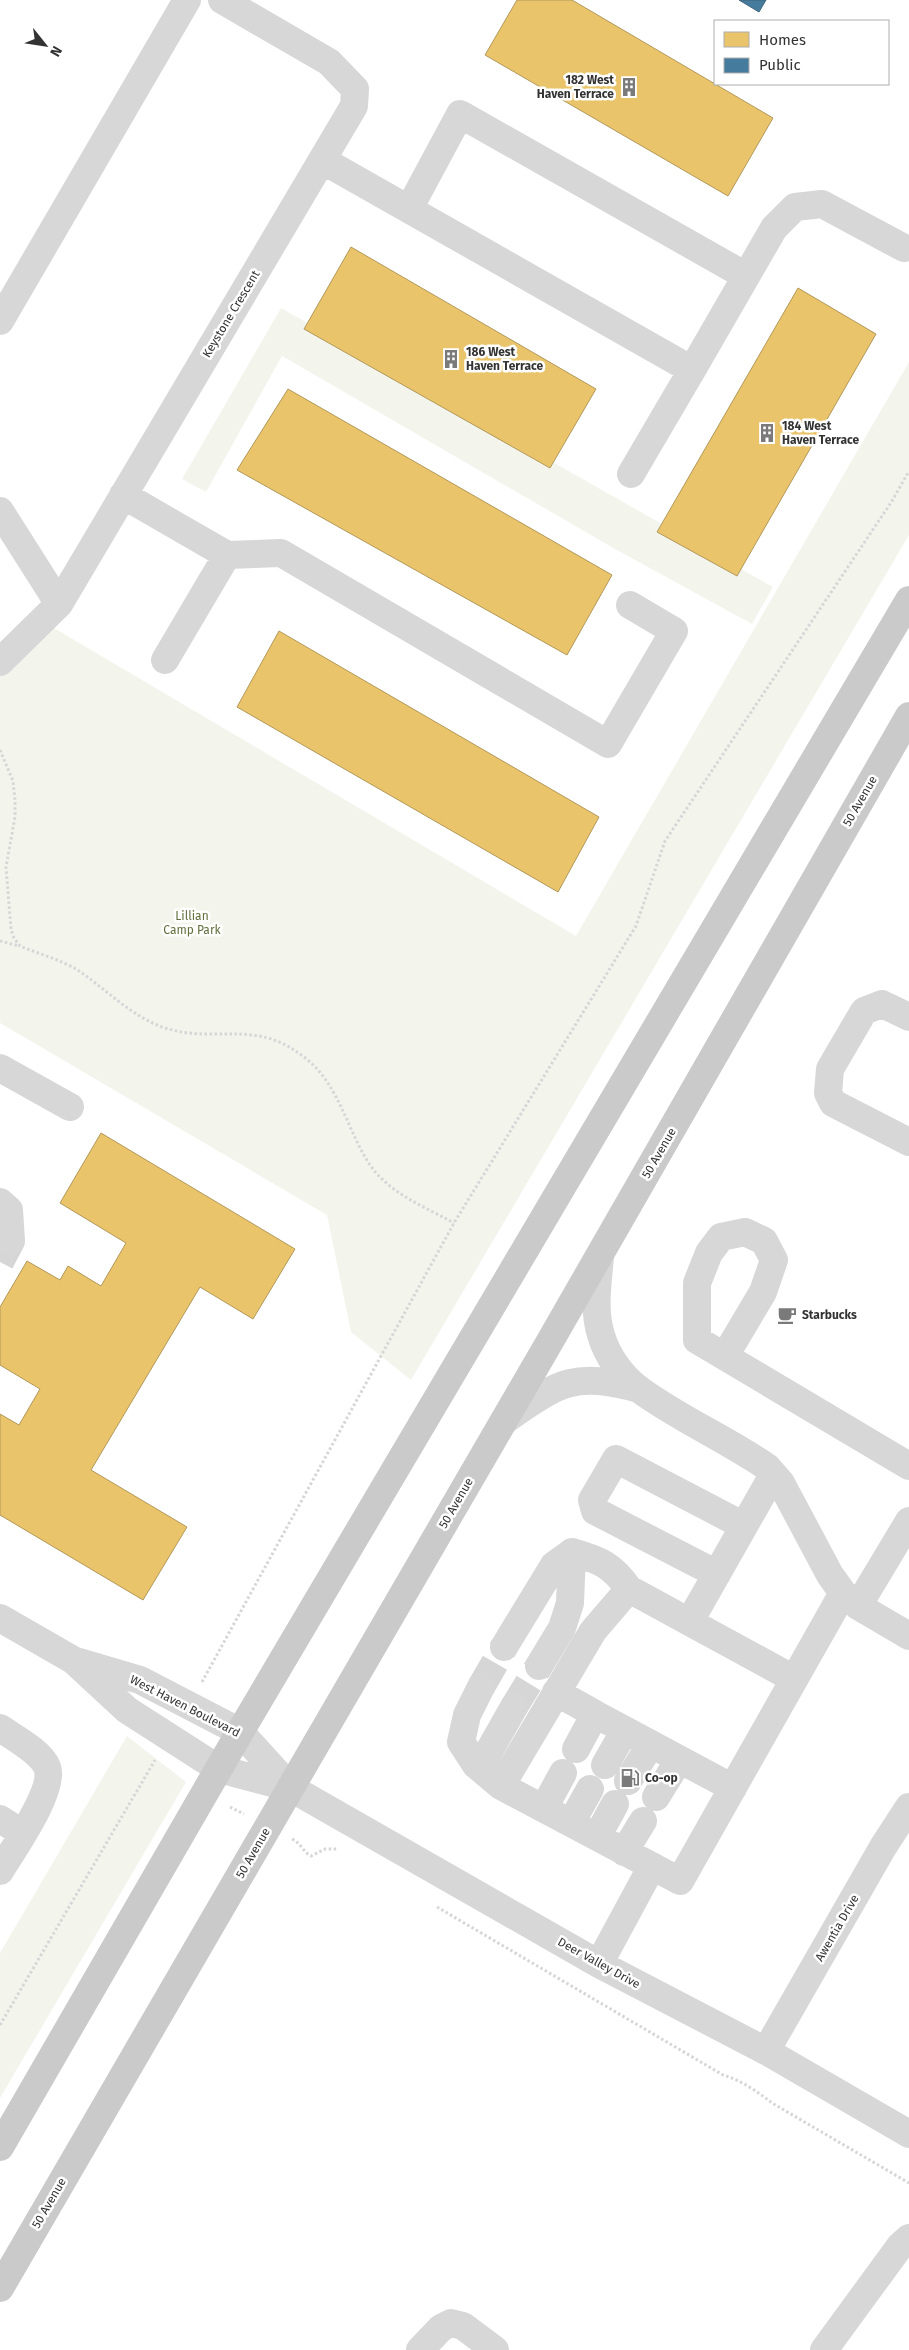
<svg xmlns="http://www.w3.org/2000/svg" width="909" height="2350" viewBox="0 0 909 2350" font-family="'Fira Sans',sans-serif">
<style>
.green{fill:#f3f5ed}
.homes{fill:#e9c46a;stroke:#b2985a}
.public{fill:#457b9d;stroke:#40657d}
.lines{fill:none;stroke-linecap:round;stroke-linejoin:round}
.minor-tunnel{stroke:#d6d6d6;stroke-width:28;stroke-dasharray:28 14;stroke-linecap:butt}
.path{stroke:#d6d6d6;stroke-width:3;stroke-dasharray:2.5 2.5;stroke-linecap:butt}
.minor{stroke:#d7d7d7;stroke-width:28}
.major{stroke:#cacaca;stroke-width:28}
.labels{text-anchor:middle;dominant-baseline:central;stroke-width:5;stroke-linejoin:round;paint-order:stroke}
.poi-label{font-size:12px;font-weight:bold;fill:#333;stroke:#fff;text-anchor:start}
.street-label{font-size:12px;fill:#333;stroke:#fff}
.park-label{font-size:12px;fill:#61713e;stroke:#fff}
</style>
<rect width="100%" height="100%" fill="#fff"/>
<path class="green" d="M281 308 773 587 752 624 615 549 282 356 206 492 182 479Z
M909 362V535L411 1380 351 1332 327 1215 0 1023V650L42 621 576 936Z
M127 1736 186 1782 0 2098V1953Z"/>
<path class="homes" d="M517 0H572L773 118 728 196 485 55Z
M351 247 596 389 550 468 304 329Z
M798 288 876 334 737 576 657 532Z
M288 389 612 575 567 655 237 470Z
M279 631 599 817 558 892 237 707Z
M101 1133 295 1249 253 1319 200 1287 91 1470 187 1527 143 1600 0 1515V1414L19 1425 40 1389 0 1365V1307L27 1261 60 1280 68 1266 101 1286 126 1243 60 1203Z"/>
<path class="public" d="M739 0H766L759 12Z"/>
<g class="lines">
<path class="minor-tunnel" d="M0 1262 11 1241
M481 1687 504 1647
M514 1707 539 1666"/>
<path class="path" d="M0 750 13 781 15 800V817L6 867 11 929 14 938 20 946C39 954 62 960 79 971 107 990 132 1017 165 1028 219 1045 256 1016 309 1061 340 1088 348 1132 370 1165 389 1193 425 1207 454 1223
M0 941 19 946
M202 1682 454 1223 636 926 665 841 892 501 909 471
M230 1807 244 1814
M292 1839C301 1843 303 1852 311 1856L325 1849H337
M437 1907 723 2075C741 2080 758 2092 772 2103L909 2183
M0 2025 155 1760"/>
<path class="minor" d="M322 160 692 370 631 474
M409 209 460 114 746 276
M0 321 187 0
M692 370 774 228 795 207 822 204 904 248
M123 495 227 555 281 553 608 744 674 631 630 605
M0 511 59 604
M165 660 227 555
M0 662 59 604 354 106 355 89 329 62 222 0
M909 1017 882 1004 864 1011 830 1069 828 1093 833 1103 909 1142
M0 1068 70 1107
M0 1202 9 1210 11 1241
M600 1256C598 1282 593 1310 601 1335 607 1356 622 1377 640 1390 680 1419 726 1439 767 1467L781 1483 830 1575 843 1593 858 1606 909 1636
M725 1356 763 1292 774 1260 764 1241 745 1232 721 1237 709 1253 697 1283V1340L909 1466
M505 1420C559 1383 572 1371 639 1389
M717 1574 595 1511 592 1500 616 1459 744 1526
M858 1606 909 1521
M0 1618 73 1660 127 1710 219 1769 291 1788 599 1964 766 2051 909 2134
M690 1621 773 1475
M504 1647 554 1565 572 1552C600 1560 612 1565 629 1589
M79 1662 140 1680 240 1732 291 1788
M539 1666 562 1628 570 1603 572 1552
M794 1679 629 1589 593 1631 501 1786 680 1881 843 1593
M481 1687 467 1715 461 1742 476 1765 501 1786
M556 1692 595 1714
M0 1728C14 1738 40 1751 47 1767 56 1789 12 1851 0 1871
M576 1749 595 1714 733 1788
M605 1765 625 1730
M480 1767 514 1707
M628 1781 651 1744
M656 1797 679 1760
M544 1808 563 1773
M0 1819 22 1833
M571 1823 590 1789
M597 1837 615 1804
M624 1852 643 1821
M599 1964 652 1866
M766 2051 883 1847 909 1807
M420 2350 441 2328 451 2323 463 2326 495 2350
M824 2350 900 2246 909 2238"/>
<path class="major" d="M0 2147 240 1732 909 600
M0 2288 549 1343 909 716"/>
</g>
<defs>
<g id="building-bare" transform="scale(1.5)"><path d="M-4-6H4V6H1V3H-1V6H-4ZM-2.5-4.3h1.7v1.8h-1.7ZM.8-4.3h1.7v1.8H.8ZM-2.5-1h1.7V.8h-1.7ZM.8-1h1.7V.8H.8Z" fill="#7a7a7a" stroke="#fff" stroke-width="2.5" paint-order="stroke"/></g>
<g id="cafe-bare" transform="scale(1.5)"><path d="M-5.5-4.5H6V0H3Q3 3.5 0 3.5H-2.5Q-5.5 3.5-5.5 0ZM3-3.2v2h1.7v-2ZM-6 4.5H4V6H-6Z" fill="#7a7a7a" stroke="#fff" stroke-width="2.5" paint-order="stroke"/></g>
<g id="fuel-bare" transform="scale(1.5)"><path d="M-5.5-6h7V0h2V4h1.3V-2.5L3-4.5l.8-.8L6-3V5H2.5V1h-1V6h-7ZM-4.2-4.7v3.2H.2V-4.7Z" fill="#7a7a7a" stroke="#fff" stroke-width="2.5" paint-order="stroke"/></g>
</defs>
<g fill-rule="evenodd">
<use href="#building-bare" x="629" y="87"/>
<use href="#building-bare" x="451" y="359"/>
<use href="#building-bare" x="767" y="433"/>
<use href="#cafe-bare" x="787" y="1315"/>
<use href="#fuel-bare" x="630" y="1778"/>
</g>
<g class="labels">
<g class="poi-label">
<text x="614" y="80" text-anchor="end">182 West<tspan x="614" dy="14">Haven Terrace</tspan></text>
<text x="466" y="352">186 West<tspan x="466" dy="14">Haven Terrace</tspan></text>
<text x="782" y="426">184 West<tspan x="782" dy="14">Haven Terrace</tspan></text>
<text x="802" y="1315">Starbucks</text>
<text x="645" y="1778">Co-op</text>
</g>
<g class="street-label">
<text transform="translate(231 314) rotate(-59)">Keystone Crescent</text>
<text transform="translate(860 801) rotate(-60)">50 Avenue</text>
<text transform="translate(659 1153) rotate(-60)">50 Avenue</text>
<text transform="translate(456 1503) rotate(-60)">50 Avenue</text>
<text transform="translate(185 1706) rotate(27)">West Haven Boulevard</text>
<text transform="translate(253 1853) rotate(-60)">50 Avenue</text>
<text transform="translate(837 1928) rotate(-60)">Awentia Drive</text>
<text transform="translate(599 1963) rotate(29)">Deer Valley Drive</text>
<text transform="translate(49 2203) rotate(-60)">50 Avenue</text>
</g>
<g class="park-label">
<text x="192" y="916">Lillian<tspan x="192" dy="14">Camp Park</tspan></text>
</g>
</g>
<rect x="714" y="20" width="175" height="65" fill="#ffffff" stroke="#adadad"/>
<rect x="724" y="32" width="25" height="15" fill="#e9c46a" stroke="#adadad"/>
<text x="759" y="45" font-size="15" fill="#333333">Homes</text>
<rect x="724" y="58" width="25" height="15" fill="#457b9d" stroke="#adadad"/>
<text x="759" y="70" font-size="15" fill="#333333">Public</text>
<g transform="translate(45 45) rotate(120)" stroke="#ffffff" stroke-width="4" paint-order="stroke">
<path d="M0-4L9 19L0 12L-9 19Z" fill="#333333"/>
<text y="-8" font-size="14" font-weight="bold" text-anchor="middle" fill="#333333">N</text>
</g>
</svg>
